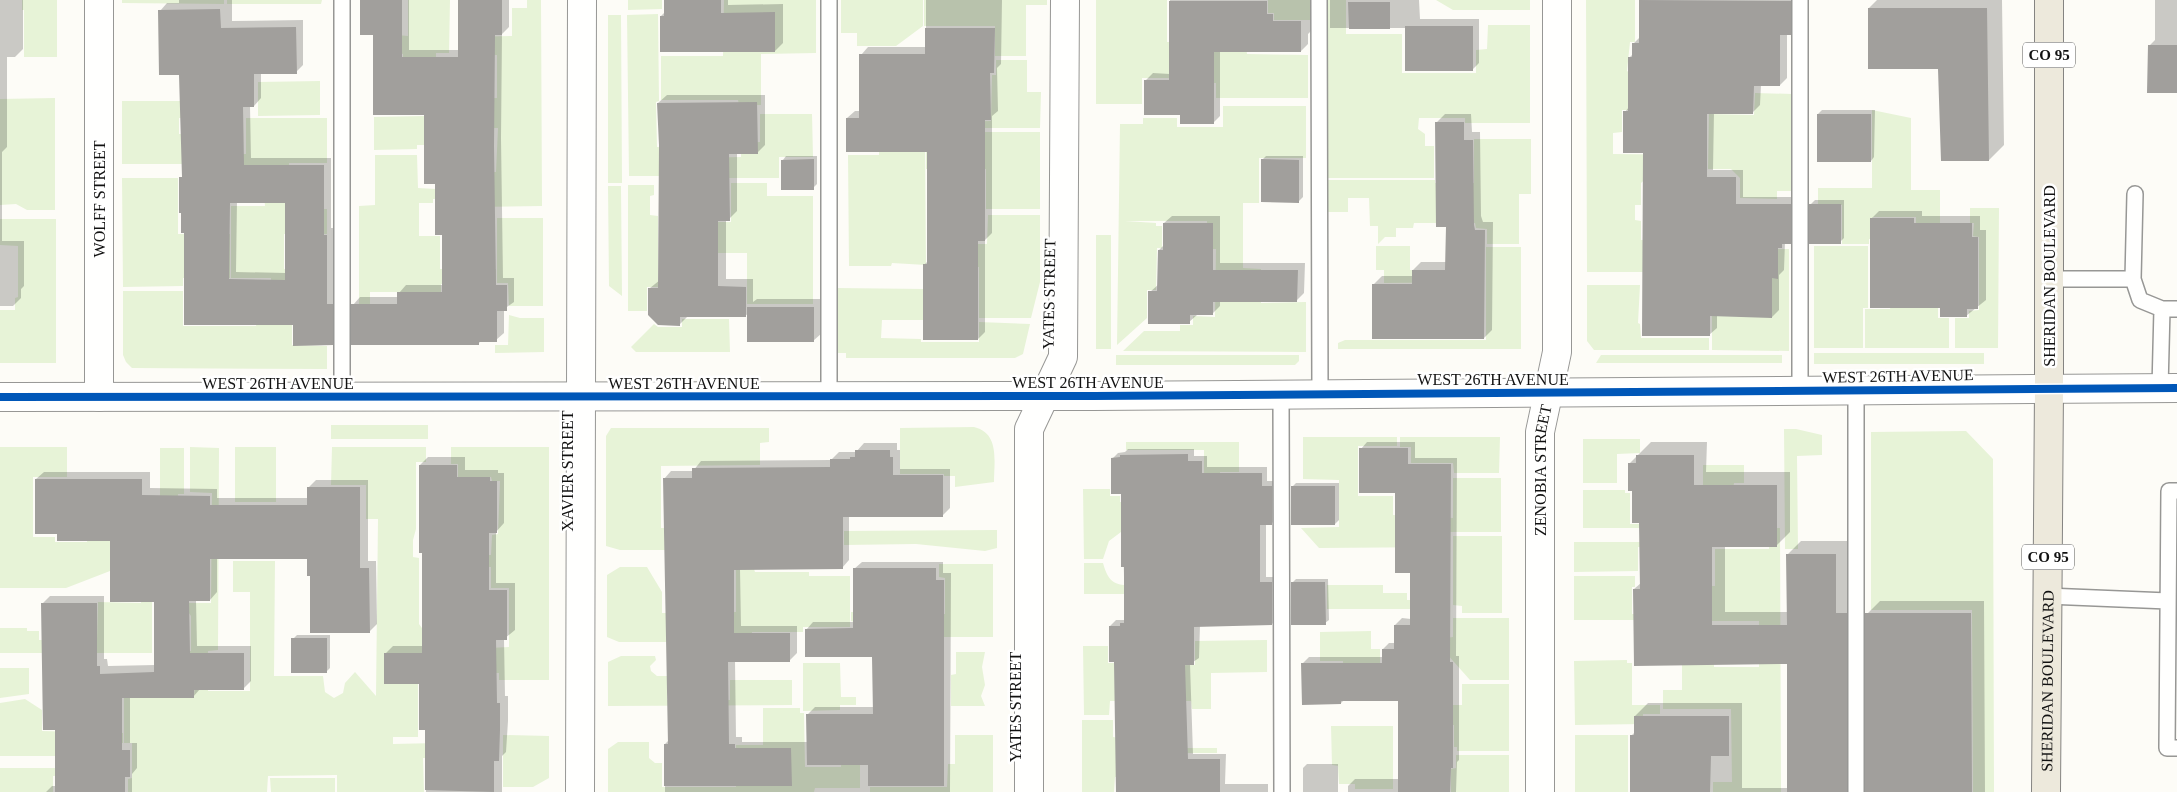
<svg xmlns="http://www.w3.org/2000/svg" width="2177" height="792" viewBox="0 0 2177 792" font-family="'Times New Roman',serif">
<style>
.green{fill:#e7f3d7}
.shadow{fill:#0003;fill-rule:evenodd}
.building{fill:#a19f9c;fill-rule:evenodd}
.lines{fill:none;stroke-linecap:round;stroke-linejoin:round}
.service-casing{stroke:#979795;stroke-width:18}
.minor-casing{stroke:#979795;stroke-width:30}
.tertiary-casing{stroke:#979795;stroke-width:30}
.primary-casing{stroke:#858482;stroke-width:30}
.service{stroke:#fffffe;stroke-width:15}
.minor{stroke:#fffffe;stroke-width:28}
.tertiary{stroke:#fffffe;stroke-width:28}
.primary{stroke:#ede9dc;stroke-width:28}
.cycleway-casing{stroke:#fff;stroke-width:11}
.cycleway{stroke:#0057b8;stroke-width:8}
.labels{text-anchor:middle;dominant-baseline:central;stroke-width:5;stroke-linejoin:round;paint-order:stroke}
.shield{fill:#fff;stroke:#585858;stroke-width:1}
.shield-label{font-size:15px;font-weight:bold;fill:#111}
.street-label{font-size:16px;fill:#111;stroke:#fff}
</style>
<rect width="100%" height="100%" fill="#fdfcf7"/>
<path class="green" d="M22 0H57V57H24V10H22Z
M122 0H224V4L122 3Z
M227 0H322L321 4H227Z
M408 0H450L449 53H436V69L403 73V54L397 53V35L408 36Z
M527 0H541L542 206 475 207 490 172H496L498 128H440L490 98H497V55L466 56V37L512 36V8H527Z
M628 0H662V9L628 10Z
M724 0H816V53L761 54V105H739L738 100H661V56H723Z
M841 0H923V26L896 46H857V33H841Z
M924 0H1047V5H1026V56H995V26H924Z
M1096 0H1167V42H1202V78H1142V104H1096Z
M1268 0H1311V20H1274V13H1268Z
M1325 0H1346V34H1402V73H1476V50L1487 49 1488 25H1530V123H1465V118H1419L1418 129 1425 134V146H1434V178H1326Z
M1436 0H1530V10H1453Z
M1586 0H1635V42H1630L1627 71 1689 110H1622V132L1613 133V154L1707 155 1650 175 1641 183V205H1635V220L1641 221V240H1696L1652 272H1587Z
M658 14 659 101 656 102 657 147H667L677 176H629L627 15Z
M608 15H621L622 183H608Z
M1208 42 1246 46 1247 54 1308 55V98H1216V83H1206Z
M996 60H1027V92H1041L1040 128H950V122L991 121 992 75H996Z
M879 80 925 145 926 265 892 263 891 266H849L848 155H879Z
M320 81V115L258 116V82Z
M1755 93 1792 94 1791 191H1777V199L1740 198V178L1731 169H1708L1709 114 1754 115Z
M55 98V210H27L16 204 0 205V99Z
M122 101H185V118H179V134H185V154H246V118H327V163H289V190L188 164H122Z
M1223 106H1306V158H1259V203H1243V268L1261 269V303L1306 302V352L1123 351 1144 331H1180V325H1193V316L1215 317 1216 249H1211L1207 234V221H1125L1156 223V226H1162V248H1157L1156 290H1147V318L1117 345 1120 124H1143V118H1177V127H1223Z
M1872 110 1911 118V190H1940V234L1916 239V217H1873V239H1869V244H1842V205H1818V188H1872Z
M760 114H812L813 157H779V178H692L695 158 741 157V143L760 142Z
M424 116 425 145H417V149L374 150V117Z
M951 132H1040V209H986V169H926V145Z
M1474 139H1531V194H1519V244H1487V229L1476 228 1475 223H1414L1413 228H1396V237H1385L1378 244V226H1370L1369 198H1348V212H1326V180H1435V183H1474Z
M375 155H417L418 188 436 189V199H433V203H419V236H440V269H496V284H441V292H370V306H359V206L375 205Z
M122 178H178V234H230V278H183V286L123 287Z
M731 183H767V196H813V304H747V253H661L715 222H731Z
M628 185H654V195L650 196V215L658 216V287H647V311H628Z
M608 186H621L622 296 609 286Z
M264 193H290V209H327V234H284V269L294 270V285H271V278H231V206H265Z
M1970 208H1999L1998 348H1955V318H1969V311L1979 310V237L1973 236 1974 223H1970Z
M988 215H1040V282L1031 318H979V267H928V244H987Z
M497 218H543V306H509L508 283H497Z
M0 219H56V363H0V310H15V298L18 297V246L0 245Z
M1096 235H1111V349H1096Z
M1376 246H1410V270H1477L1484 282 1384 283V270H1376Z
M1814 246H1868V308H1863V348H1814Z
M1486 247H1521V349H1338V343L1345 340H1486Z
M1745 249H1789V351L1712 350V296Z
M1587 285H1640L1638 323 1640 324 1641 338H1709V350H1594L1587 341Z
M837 288 925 289 924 320H882L881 338 921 339V342H979V322L1030 324 1023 354 1015 358H846V353H837Z
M123 291H183V326H256L257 320 292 305V345L327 346V369L132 368 126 362 123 355Z
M1891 305 1938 308V318H1949V348H1865V309H1890Z
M509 315 520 318H544V352L495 353V345H508Z
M682 319H729L730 352H636L631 347 654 324 658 327H682Z
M1814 353H1984V364H1814Z
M1116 355H1299V361L1295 365H1116Z
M1601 355H1782V363H1596Z
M331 425H428V439H331Z
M974 427C1000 433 994 462 994 482L955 487V476H944V474H900V428Z
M611 428H769V442L760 443V465L661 466V528H748L706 550H620L606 546V436Z
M1784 429H1796L1822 435V455L1797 456 1798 549H1785Z
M1966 431 1993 459 1994 792H1973L1972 610H1871V432Z
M1303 437H1397V446H1358V496H1393V515L1453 518V478H1501V532H1449V547L1319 548 1301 528 1339 527V480L1303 479Z
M1400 437H1500L1499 473H1454L1453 463H1411V447H1400Z
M1583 439H1640V453L1617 454V483H1583Z
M1126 442H1239V472H1220V524L1121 532 1109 541 1103 559H1084L1083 489H1110V496H1120V502H1193L1204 497V450H1126Z
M0 447H67V477H33V537H55V542H87L88 535H115L110 571 66 588H0Z
M190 447 219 448 218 650 208 651V691H250V592H233V561H275L274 676H323L325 692 334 698 343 693 345 683 355 672 376 696 378 519H366V485H331L332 447H426V462H416V529L413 540V557L419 558V624L435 646 418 656V737H393V744L437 743V758H423L424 792H337V775L268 776 267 792H128V779L132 778V743H124V698H194L196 661 155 651H191V616L182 603H211L212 493 190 492Z
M235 447H276V502H235Z
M451 447H549V680H499V673H489V648L509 647V588H491V567H453L423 555H491L492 535 498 534 500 481H492L491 477H458V464H451Z
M160 448H184V494H178V503H160Z
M1703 465H1744V483H1734L1733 490 1703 513Z
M1583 490H1625V493H1630V524H1645V528H1583Z
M1769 528H1780L1781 792H1713V782H1732L1731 709H1663V690H1682V639H1714V667H1759V621H1670L1684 586H1715V549H1769Z
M997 530V548L985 551 916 544 844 545V531Z
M1453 536H1502V613H1462V606L1453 605Z
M1574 542H1643V547H1638V571L1574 572Z
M1084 563H1103C1107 577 1111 585 1127 585V594H1084Z
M939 564H993V637H900L851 621V612H870L871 614H945V578L939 577Z
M620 567H647L662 592V613L736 612V569H754L755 572H809V576H850V627H803V632H752V642H619L607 637V575Z
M152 572V653H0V628H27V631H39V640H97L98 602 141 603V574Z
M1574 576H1635V587H1632V614H1663V620H1574Z
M1327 585H1383V593H1407V600H1411V609H1327Z
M1453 618H1509V680H1470L1446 653V638L1453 637Z
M1371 631V649H1380V677L1344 698 1343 661H1320V632Z
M1267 640V672L1211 673V709H1192L1191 701H1110L1109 715H1084L1083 646H1108V663H1120L1121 666 1195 665V641Z
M956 652H985L982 667 985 685 981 696 985 706H951V675L956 674Z
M621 656H655L656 660 650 666 651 671 657 676H667V700H730V680H792V705L608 706V662Z
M1627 660V663H1632V705H1660V714H1643V724L1575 725 1574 661Z
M803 663H840L841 697H856V705H840V710L803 711Z
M0 668H29V694L0 698Z
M1462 684H1509V751H1457V747H1454V725H1433V705H1462Z
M25 699 42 710V731L123 733V743H87L64 756H0V703Z
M763 708H800V713H804L805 767H841V743H860V788H815L814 792H608V749L618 742H649V758L655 763H662V787H736V745H763Z
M1082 720H1113V737L1122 738 1126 748H1217V753H1160L1167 777H1115L1114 792H1082Z
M1331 726H1393V789H1355V784H1339L1338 766 1332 765Z
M503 735 549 736V778L533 787H503Z
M955 735H993V792H870V787H947L948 764H955Z
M1575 735H1628V792H1575Z
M1456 755H1509V792H1451V769L1456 768Z
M0 768H66L81 775 53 776V792H0Z
M270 778H335V792H271Z"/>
<path class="shadow" d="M0 0H23V49L15 57H7V147L2 152V241H24V286L21 289V298L13 306H0Z
M179 0H232V21L303 20V65L296 72 261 73V98L254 106H250L251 158H331V228H334V298H340V336L332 344 294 323H185V232L181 178 184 175 180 73 160 11 167 3H179ZM237 201H286V273L236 272Z
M362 0H409V50H459V0H509V27L502 34 501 138 503 278H514V302L504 309V333L496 340H482L478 344 353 305 360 297H399V293L406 285H443L444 233 426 114 375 34Z
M665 0H728V5L783 4V43L775 51 661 16 665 12Z
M926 0H1002L1001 64 997 68 998 111 992 116V233L985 240V332L978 339 924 265 928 261V151L847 118 855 111H861V55L868 47H926Z
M1170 0H1317L1313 29 1308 34V44L1301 51H1220V116L1213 123 1181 114 1146 80 1153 73 1170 74Z
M1330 0H1419L1420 19H1479V63L1472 70 1406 28H1330Z
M1640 0H1797V26L1790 34H1787V78L1780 85H1761L1760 105 1753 112H1714L1713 170H1743V197H1797V235L1790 242H1785L1784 270 1779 275V310L1772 317 1717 315V328L1709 335 1644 152 1625 112 1629 107V58L1633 54V44L1640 37Z
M1877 0H2002L2004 145 1989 160 1940 68 1869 8Z
M2155 0H2177V92L2149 46 2155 40Z
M667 95H765V145L757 153H737V211L729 219H726V279H753V302L757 299H822V333L813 341 749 313 745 316H688L679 325 650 288 660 280V145L658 103Z
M1822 110H1875L1874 157 1871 161 1818 114Z
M1445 114H1471L1472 132H1480L1481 216 1483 222H1493L1492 330 1484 338 1374 284 1382 276H1413V270L1421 262H1446L1447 226 1436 123Z
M786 156H817V184L813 188 783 160Z
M1266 156H1303V197L1299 201 1262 160Z
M1815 200H1844V238L1840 242 1811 204Z
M1879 211H1922V216H1980V230H1986V300L1966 316 1941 307 1871 219Z
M1172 216H1220V263H1305L1304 293 1297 300H1220V306L1213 313 1197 315 1189 322 1150 292 1159 284V250L1164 245V223Z
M1367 442H1415V458H1457L1456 656H1459V760L1457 762 1456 792H1348V786L1355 779H1399V700H1344L1341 703 1302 664 1309 657H1383V649L1389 643H1395V625L1402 618 1411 619V572L1396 492 1361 449Z
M1651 442H1707L1706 472H1790V532L1776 546H1725V612H1788V554L1801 541H1849L1859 778 1867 790V614L1880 601H1984L1985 792H1631L1632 735 1635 732V716L1648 703H1742V788H1788V663L1634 589 1641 583 1640 522 1629 464Z
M864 443H897V450H900V469H950V508L943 515H849V560L842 568 740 569 741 626H797V653L790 660H735L736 737H742V742H808V714L815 707H874L873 656 806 630 813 622H854V569L862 562H943V573H951L950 792H665V744L669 740 664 479 671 471H693L701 461 831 460 839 452H856Z
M1128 449H1194V456H1207V467H1267V481H1277V518L1271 524H1266V577H1277L1278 618 1272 624 1200 625 1199 658 1190 664 1193 754H1226L1225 784H1268V792H1117L1115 661 1110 626 1116 620H1125L1122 492 1112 459 1118 453 1125 452Z
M428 457H465V470H498V473H504V523L496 532V583H515V630L504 639 505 696H508V721L506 752 502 756V792H426V729L420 682 385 654 393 646H423V551L420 465Z
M44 472H150V488L217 489V498H308V488L316 480H368V561H376L377 624 369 632 312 574 308 558H217V592L210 600H196L197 646H251V681L243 689H200L193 697H130V743H137V768L132 774V792H46L52 786H56V729L42 604 50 596H104V659H107L108 666 155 665V601L111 540 58 533 36 479Z
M1296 483H1339V520L1335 524 1292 487Z
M1296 579H1328L1329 620 1325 623 1292 583Z
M297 635H330V668L326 672 293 639Z
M1307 764H1338V792H1303V768Z"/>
<path class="building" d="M360 0H402V57H458V0H502V35H495L494 146 496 285H507V311H497V342H479V345H351V304H397V292H442V235H435V184H424V115H373V35H360Z
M664 0H721V13L775 12V52H660V16H664Z
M1639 0 1791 1V35H1780V86H1754L1753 114H1707V177H1736V204H1791V244H1782V248H1778V279L1772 278V318L1710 316V336H1642L1643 153H1623V111H1628V57H1632V43H1639Z
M1169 1H1267V14H1273V21H1301V52H1214V124H1180V115H1144V80H1169Z
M1348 2H1390V29H1349Z
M1868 8H1987L1989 161H1941L1938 69H1868Z
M220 9 221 28 296 27 297 74H254V107H243L244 165H324V235H327V304H333V345L293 346V325H184V233H181V213H179V177H182L179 75H159L158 10ZM230 203H285V280L229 279Z
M1405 26H1473V71H1405Z
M925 28H995L994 73H990L991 120H985V241H978V340H923V264H927V152H846V118H859V54H925Z
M2148 45H2177V93H2147Z
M757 102 758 154H729L730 221H718V286L746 287V317H680V326L658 325 648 315V288H658L659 145 657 103Z
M1817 114H1871V162H1817Z
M1435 122H1464V140H1473L1474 225 1475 230H1485L1484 339H1372V284H1412V270H1445L1446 227H1436Z
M814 159V190H781V160Z
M1261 159 1299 160V203L1261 202Z
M1809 204H1841V244H1809Z
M1870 218H1914V223H1972V237H1978V309H1967V317H1940V308H1870Z
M1163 223H1213V270H1298L1297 302H1213V315H1190V324H1148V291H1157L1158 250H1163Z
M747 307H814V342H747Z
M1359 448H1408V464H1451L1450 662H1453V768H1451L1450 792H1398V701H1341V704L1302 705 1301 663H1382V649H1394V625H1410V573H1395V493H1359Z
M855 450H890V457H893V475H943V517H843V569L734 570V633H790V662H728L729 744H735V748H791L792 786H664V744H668L663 478H692V468L830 467V459H850V457H855Z
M1188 454V461H1202V473H1262V486H1272V525H1260V582H1272V625L1194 627V665H1185L1188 759H1220V792H1116L1114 662H1109V626H1120V623H1124V567H1121V494H1111V458L1120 457V455Z
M1636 455H1694V485H1777V547H1712V625H1787L1786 554H1836V613H1847V792H1787V664L1634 666 1633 589H1640L1639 523H1632V491H1628V463H1636Z
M419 465H457V477H490V481H497V533H489V590H507V640H496L497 703H500V730L499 761H494V792L425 790V730H419V684H384V653H422V553H419Z
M35 479H142V495L210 496V505H307V487H360V568H369L370 633H310V576H307V559H210V601H189L190 653H244V690H194V698H122V750H130V777H125V792H55V730H43L41 603H97V666H100V674L154 672V602H110V541H57V534H35Z
M1291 486H1335V525H1291Z
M853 568H936V580H944V786H868V765H807L806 714H873L872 657H805V629L853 628Z
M1291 582H1325L1326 625H1291Z
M1865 613H1971L1972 792H1865Z
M291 638H327V673H291Z
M1634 716H1729V756H1711L1710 792H1630V735H1634Z"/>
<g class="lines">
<g class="service-casing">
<path id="service" d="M342 0V397
M829 0V397
M1319 0 1320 394
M1800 0V391
M2135 194 2133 279 2140 300 2162 309H2177
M2048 279H2133
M2160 388 2162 309
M1856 391V792
M1281 394 1282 792
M2177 491H2169L2167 748H2177
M2047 596 2168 601"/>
</g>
<g class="minor-casing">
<g id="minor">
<path d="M99 0V397"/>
<path d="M580 792 582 0"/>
<path d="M1029 792V429L1063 357 1065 0"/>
<path id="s1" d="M1540 792V432L1557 352V0"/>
</g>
</g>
<g class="tertiary-casing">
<path id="tertiary" d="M0 397 1094 396 2177 388"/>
</g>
<g class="primary-casing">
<g id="primary">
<path id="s2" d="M2046 792 2049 389V0"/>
</g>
</g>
<use href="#service" class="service"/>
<use href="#minor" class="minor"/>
<use href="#tertiary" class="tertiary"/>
<use href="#primary" class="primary"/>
<g class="cycleway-casing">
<path id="cycleway" d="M0 397 1094 396 2177 388"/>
</g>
<use href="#cycleway" class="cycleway"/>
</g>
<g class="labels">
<g class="shield">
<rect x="2023" y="42.5" width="52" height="25" rx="4"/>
<rect x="2022" y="544.5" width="52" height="25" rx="4"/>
</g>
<g class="shield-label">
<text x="2049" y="55">CO 95</text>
<text x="2048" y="557">CO 95</text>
</g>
<g class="street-label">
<text transform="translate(99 199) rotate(-90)">WOLFF STREET</text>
<text transform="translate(2049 276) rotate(-90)">SHERIDAN BOULEVARD</text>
<text transform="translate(1049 294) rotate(-89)">YATES STREET</text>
<text transform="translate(1898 376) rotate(-1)">WEST 26TH AVENUE</text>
<text x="1493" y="379">WEST 26TH AVENUE</text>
<text x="1088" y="382">WEST 26TH AVENUE</text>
<text x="278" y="383">WEST 26TH AVENUE</text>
<text x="684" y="383">WEST 26TH AVENUE</text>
<text stroke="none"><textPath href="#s1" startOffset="322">ZENOBIA STREET</textPath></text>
<text transform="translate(567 471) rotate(-90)">XAVIER STREET</text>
<text stroke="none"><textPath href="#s2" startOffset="111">SHERIDAN BOULEVARD</textPath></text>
<text transform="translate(1015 707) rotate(-90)">YATES STREET</text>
</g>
</g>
</svg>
